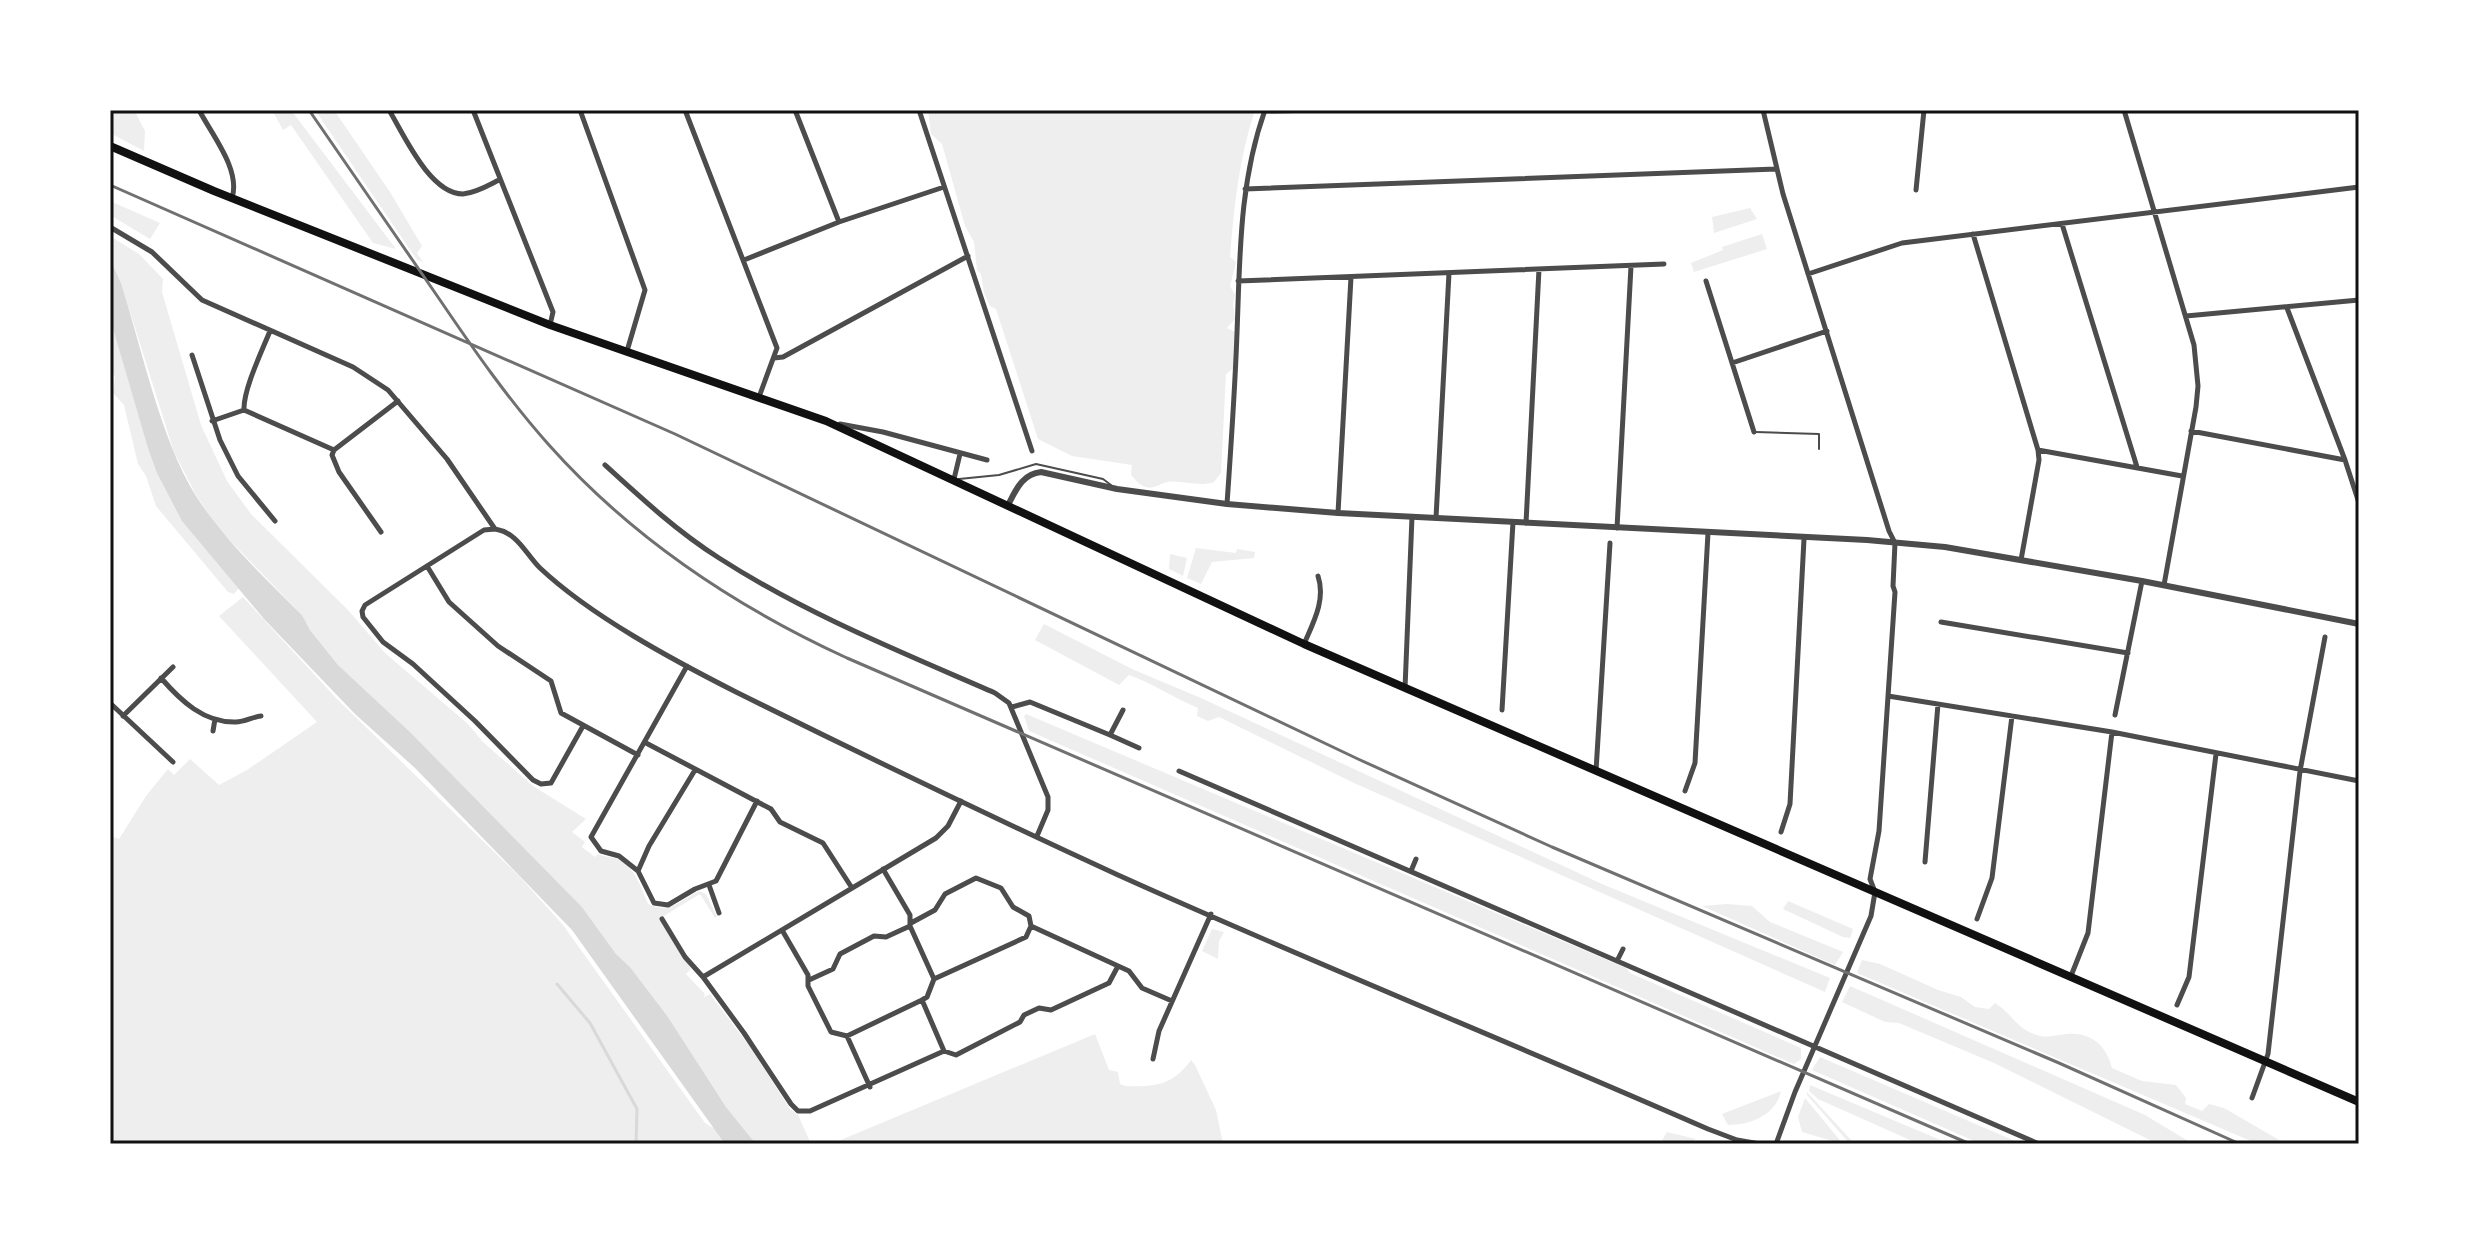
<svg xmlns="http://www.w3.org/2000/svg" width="2469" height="1254" viewBox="0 0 2469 1254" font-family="Rubik,sans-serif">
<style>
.green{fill:#eee}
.water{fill:#d9d9d9}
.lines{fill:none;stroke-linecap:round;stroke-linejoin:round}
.stream{stroke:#d9d9d9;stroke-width:3}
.service{stroke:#4c4c4c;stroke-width:2}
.minor{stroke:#4c4c4c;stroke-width:5}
.tertiary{stroke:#4c4c4c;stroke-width:6}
.primary{stroke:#111;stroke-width:8}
.rail{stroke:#707070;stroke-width:3}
.neatline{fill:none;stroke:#111;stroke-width:3}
</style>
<rect width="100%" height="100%" fill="#fff"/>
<path class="green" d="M110 110H134L145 131 144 151 110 133Z
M272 110H291L396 249 373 243 291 125 283 130Z
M315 110H334L390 192 422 246 417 253 423 262 417 260Z
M928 110H1255C1239 158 1234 207 1230 257L1236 262 1230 286 1235 295 1233 304 1235 319 1227 328 1237 333 1234 368 1226 374 1221 473 1214 482C1197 488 1177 478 1164 483 1157 485 1154 489 1146 487 1139 485 1136 480 1131 475L1132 465 1072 456 1038 439 996 309 990 306 984 293 981 274 977 270 974 242 965 226 942 144 931 134Z
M110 201 160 223 150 239 110 215Z
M1750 208 1757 219 1714 233 1712 217Z
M1762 234 1767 249 1694 272 1691 263 1723 250 1722 247Z
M110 236 139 254 163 279 162 292 201 425 227 481 251 514 348 610 385 653 468 724 483 742 533 786 586 819 572 832 585 842 582 847 595 857 598 854C604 857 612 857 618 859 635 868 641 887 648 904 671 914 679 901 699 891L706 894 716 915 724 911 715 918 700 894 659 919 691 969 686 974 705 994 704 997 710 994 750 1047 790 1109 798 1115 811 1144H756L726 1107 668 1017 630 967 616 954 582 907 410 732 338 665 310 630 302 615 218 528 196 495 174 452 121 283 110 259Z
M110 284 136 386 240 587 234 594 228 592 156 506 146 476 138 464 124 405 113 393 115 377 110 368Z
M1196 548 1236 553 1237 549 1255 552 1254 558 1212 562 1201 584 1187 578Z
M1170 554 1187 558 1183 576 1169 569Z
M243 597 336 698 519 876 563 925 705 1123 740 1144H110V836L119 839 146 796 168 769 174 775 190 759 219 785 247 770 317 722 219 616Z
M1044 624 1132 669 1201 698 1602 884 1830 978 1825 992 1354 783 1219 717 1208 721 1197 716 1198 708C1174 698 1154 684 1129 675L1119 685 1035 640Z
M1026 714 1626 968 1630 973 1801 1048V1059L1794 1064 1029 731 1024 716Z
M1788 901 1853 929 1850 938 1843 937 1783 909Z
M1727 904 1752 906 1770 922 1843 952 1835 965 1702 906Z
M1212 929 1224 932 1219 941 1218 959 1202 951Z
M1862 960 1880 964 1938 990 1961 997 1975 1007 1989 1009 1995 1003C2015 1016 2015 1029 2040 1036 2048 1038 2057 1035 2066 1034 2090 1032 2106 1044 2112 1068L2142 1081 2176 1085 2186 1098 2185 1104 2202 1111 2209 1104 2224 1108 2286 1144H2258L1857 973Z
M1850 986 2145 1115 2193 1144H2158L1994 1063 1899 1023 1885 1022 1842 1002Z
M1095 1034 1109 1070 1118 1072 1120 1084 1125 1086C1156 1087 1173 1085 1191 1060L1195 1065 1216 1110 1223 1144H831Z
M1820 1057 2022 1144H1981L1812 1070Z
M1810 1085 1950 1144H1919L1818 1099 1809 1091Z
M1781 1091C1776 1115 1751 1125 1728 1125L1722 1114Z
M1807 1092 1852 1141 1850 1144 1807 1095Z
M1805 1098 1843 1144 1802 1132 1798 1117Z
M1667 1132 1696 1139 1687 1144H1660Z"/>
<path class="water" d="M110 259 121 283C142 349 160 438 196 496 225 541 265 578 302 615L310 630 338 665 410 732 582 907 616 954 630 967 668 1017 726 1107 756 1144H725L572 930 415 768 355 714 264 619 182 521 157 473 148 448 112 325Z"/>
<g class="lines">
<path class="stream" d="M557 984 590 1023 637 1109 636 1144"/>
<path class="service" d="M1756 432 1819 434V449
M959 479 999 475 1036 464 1103 479 1111 485"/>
<path class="minor" d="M199 110C212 135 241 170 232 198
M389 110C404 135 430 194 463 194 476 193 489 185 499 180
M473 110 553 312 550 325
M580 110 645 290 627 351
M685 110 777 348 759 397
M795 110 839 222
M919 110 1032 451
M1763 110 1783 194 1889 531 1895 543 1893 586 1895 592 1879 831 1870 879 1875 892 1871 916 1795 1092 1776 1144
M1989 110H2028
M2124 110 2194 345 2198 386 2196 407 2164 585
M1264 111 1321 110
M1245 189 1776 169
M1916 190 1924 110
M2062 224 2137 467
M110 227 152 252 202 300 353 367 388 390 447 459 495 529C518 533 525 553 540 568 591 616 673 660 736 692 863 755 990 816 1118 875 1313 963 1512 1043 1708 1129L1737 1140 1760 1144
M1973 234 2038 450 2039 460 2021 560
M744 260 839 222 944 187
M1808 274 1902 243 2359 187
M1238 281 1664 264
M1706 281 1754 432
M2287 308 2345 460 2359 503
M2186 316 2359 300
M192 355 220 440 238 476 275 521
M774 358 783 357 968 256
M1732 363 1827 331
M244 410 334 450
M212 421 244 410C243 390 262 351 270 331
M840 424 883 432 987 460
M2191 431 2345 460
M2038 450 2182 476
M605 465C641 498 678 532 719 558 806 614 901 652 995 693L1009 703 1048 797V810L1037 836
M954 479 960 454
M1227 504C1231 447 1235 390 1237 333 1240 257 1239 183 1265 110
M1338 513 1351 277
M1436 518 1449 273
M1526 523 1539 269
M1617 528 1631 266
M495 529 484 530 365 605 362 611 363 617 383 642 413 664 475 721 533 780 541 784 551 783 583 726
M381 532 339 472 332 455 334 450 398 401
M427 566 449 602 498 646 551 681 561 713 638 755
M1941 622 2128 653
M1304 644C1313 623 1326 600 1318 576
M161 678C181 701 204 723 236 722 245 722 252 717 261 716
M1405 688 1412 517
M1888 696 2112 732 2359 781
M110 703 173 762
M1012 707 1030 702 1110 735 1123 710
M1502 710 1513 522
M2115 715 2142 581
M123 716 173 667
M213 731 215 719
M1110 735 1139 748
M646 743 771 809 780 822 823 843 852 888
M695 770 649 846 638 871 654 903 668 905 695 889 716 881 757 801
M1179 771 2039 1144
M1596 771 1610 543
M1685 791 1695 763 1708 533
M1781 832 1790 804 1804 539
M1925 862 1938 704
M883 869 910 915V926L934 979 927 997 922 1000 944 1051
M638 871 619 856 601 851 591 837 687 666
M1411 871 1416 859
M709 885 719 913
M662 919 685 957 703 977 744 1033 791 1104 798 1111H810L944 1051 956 1055 1020 1022 1024 1015 1039 1008 1051 1010 1109 983 1118 966
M1977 919 1992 878 2012 716
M911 923 935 910 945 894 976 878 1001 888 1013 907 1029 916 1031 926 1129 971 1142 988 1172 1001
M782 930 808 975V986L831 1032 847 1036 870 1087
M1617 961 1623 949
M2071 976 2088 933 2112 732
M703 977 936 838 948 826 961 801
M934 979 1026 937 1031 926
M809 980 833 969 840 954 874 936 886 937 910 926
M2177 1005 2189 977 2216 754
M847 1036 922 1000
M1153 1059 1159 1031 1211 914
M2252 1098 2268 1054 2300 771 2325 637"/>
<path class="tertiary" d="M1008 505C1016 490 1022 474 1041 472L1117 489 1227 504 1338 513 1867 540 1945 547 2142 581 2359 624"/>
<path class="primary" d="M110 146 214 191 550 325 826 421 1304 644 2359 1102"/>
<path class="rail" d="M309 110C353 173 396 237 440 300 474 350 508 399 549 445 631 537 736 607 847 658L1970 1144
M110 185 675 434 1358 759 1552 847 2059 1063 2240 1144"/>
</g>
<rect width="2469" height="1254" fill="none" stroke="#ffffff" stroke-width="224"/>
<rect x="112" y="112" width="2245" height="1030" class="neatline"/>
</svg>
